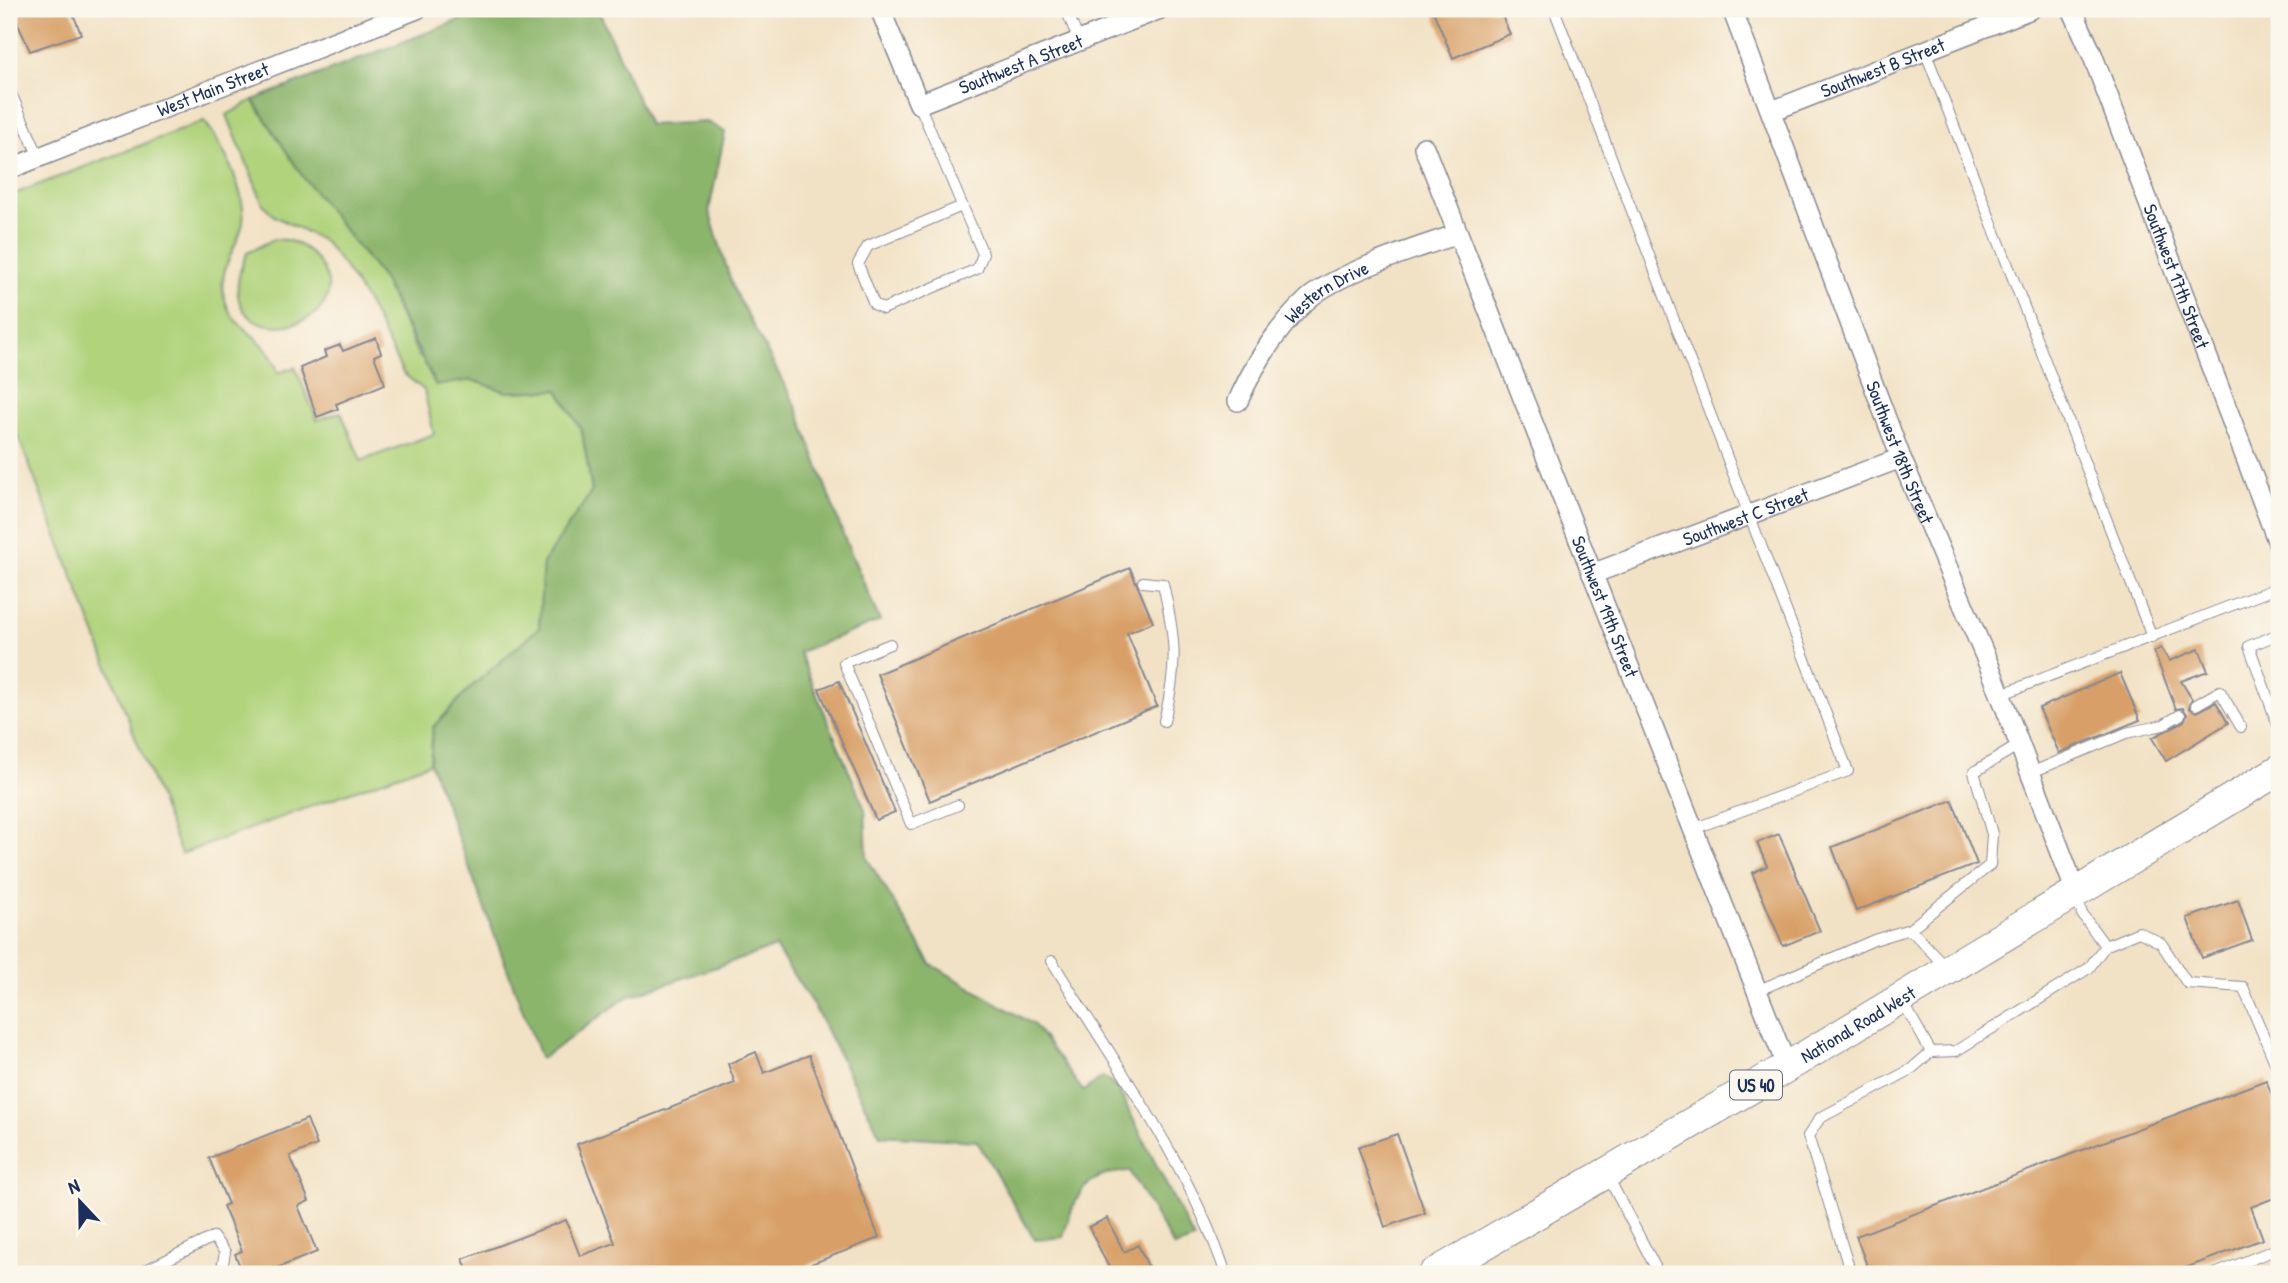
<svg xmlns="http://www.w3.org/2000/svg" width="2288" height="1283" viewBox="0 0 2288 1283" font-family="'Patrick Hand',sans-serif">
<style>
.green{fill:#b0d37c;stroke:#66816d;stroke-width:2}
.forest{fill:#8cb56c;stroke:#547265;stroke-width:2}
.building{fill:#d8a067}
.lines{fill:none;stroke-linecap:round;stroke-linejoin:round}
.lane-casing{stroke:#868892;stroke-width:12}
.street-casing{stroke:#868892;stroke-width:22}
.primary-casing{stroke:#868892;stroke-width:32}
.lane{stroke:#fff;stroke-width:10}
.street{stroke:#fff;stroke-width:19}
.primary{stroke:#fff;stroke-width:30}
.labels{text-anchor:middle;dominant-baseline:central;stroke-width:7;stroke-linejoin:round;paint-order:stroke}
.shield{fill:#fbf7ec;stroke:#5e6b89;stroke-width:2}
.shield-label{font-size:18px;font-weight:bold;fill:#1b2f5e}
.street-label{font-size:19px;fill:#1b2f5e;stroke:#fbf7ec}
</style>
<rect width="100%" height="100%" fill="#fbf7ec"/>
<filter id="ink" filterUnits="userSpaceOnUse"><feTurbulence type="fractalNoise" baseFrequency=".0143" numOctaves="2"/><feDisplacementMap in="SourceGraphic" scale="14" xChannelSelector="R" yChannelSelector="G"/><feConvolveMatrix kernelMatrix="1 2 1 2 8 2 1 2 1" color-interpolation-filters="sRGB"/></filter>
<filter id="wash" filterUnits="userSpaceOnUse"><feTurbulence type="fractalNoise" baseFrequency=".00686" numOctaves="4" result="noise"/><feDisplacementMap in="SourceGraphic" scale="28" xChannelSelector="R" yChannelSelector="G"/><feGaussianBlur stdDeviation="1.57" result="paint"/><feColorMatrix in="noise" values="0 0 0 0 0 0 0 0 0 0 0 0 0 0 0 0 0 1.4 0 .05"/><feComposite in="paint" operator="in"/></filter>
<g filter="url(#wash)">
<rect width="100%" height="100%" fill="#f2e2c5"/>
<path class="green" d="M253 100 303 177 383 279 419 357 507 392 558 390 582 431 592 492 543 563 539 628 469 689 433 727 430 763 181 854 9 413V196L204 121C222 142 252 202 241 230 234 251 218 272 224 296 231 328 254 330 269 353 273 359 276 366 278 373L295 367 317 420 341 412 361 461 434 434 424 390 403 373 369 305 345 268 324 241 274 216 263 204 227 115Z
M274 239C293 239 309 248 320 264 367 334 197 362 247 253Z"/>
<path class="forest" d="M488 9H598L649 125 707 122 725 132 709 211 733 288 797 408 844 537 880 621 799 652 865 809 867 858 931 964 1034 1025 1083 1091 1103 1077 1118 1089 1194 1240 1174 1247 1130 1172C1083 1170 1074 1200 1063 1237L1035 1240 977 1141 880 1135 814 1006 775 947 627 997 541 1059 430 763 433 728 469 689 539 628 543 563 592 491 582 431 558 390 507 392 472 380 436 386 383 279 303 177 253 100Z"/>
<g id="blocks">
<path class="building" d="M11 9H71L81 34 30 51Z
M1432 9H1499L1510 34 1453 58Z
M376 338 381 353 374 356 385 384 336 404 338 409 317 417 300 368 326 357 324 351 340 345 343 351Z
M1130 568 1153 622 1127 633 1157 706 930 801 877 674Z
M2161 648 2169 661 2199 649 2208 671 2181 681 2192 699 2189 708 2197 712 2216 702 2228 723 2166 761 2152 738 2184 721 2187 714 2183 708 2176 709 2154 652Z
M2120 673 2140 720 2059 753 2039 708Z
M839 681 895 812 876 820 819 689Z
M1952 800 1977 864 1856 911 1832 847Z
M1779 834 1820 931 1783 946 1752 873 1767 866 1757 843Z
M2238 900 2252 940 2202 958 2187 918Z
M756 1052 764 1073 809 1055 879 1238 785 1274H469L463 1259 566 1220 580 1256 615 1243 577 1144 735 1083 728 1064Z
M2266 1080 2279 1114V1196L2251 1207 2263 1239 2169 1274H1870L1856 1236Z
M307 1119 317 1145 290 1156 309 1201 298 1206 317 1252 262 1274H243L235 1254 242 1251 223 1206 228 1204 209 1158Z
M1397 1134 1425 1213 1385 1227 1358 1147Z
M1107 1218 1124 1252 1138 1245 1152 1274H1112L1089 1227Z"/>
</g>
</g>
<g filter="url(#ink)">
<use href="#blocks" fill-opacity="0" stroke="#868892" stroke-width="2"/>
<g class="lines">
<g class="lane-casing">
<path id="lane" d="M1066 9 1079 41
M1554 9 1848 771 1693 829
M1925 51 2152 637
M9 89 39 157
M919 104 983 254 977 269 883 309 874 304 858 264 868 246 962 206
M1143 582 1163 584C1176 640 1178 666 1164 721
M2279 634 2249 646 2279 728
M890 644 844 663 911 824 958 805
M2000 695 2279 587
M2196 705 2220 691 2241 727
M2030 773 2126 733 2163 725 2180 715
M2077 897 2082 914 2105 946 2139 932 2161 943 2187 983 2243 987 2279 1072
M1910 929 1990 865 1992 834 1974 772 2019 745
M1052 961C1114 1063 1187 1160 1226 1274
M1757 991 1874 940 1910 929 1945 966
M1931 1052 1956 1051 2089 968 2105 946
M1607 1175 1659 1274
M138 1274 213 1237 225 1252 221 1274
M1851 1274 1808 1136 1820 1118 1910 1070 1931 1052 1903 1002
M2215 1274 2279 1248"/>
</g>
<g class="street-casing">
<g id="street">
<path id="s1" d="M880 9 919 104 1160 9"/>
<path id="s2" d="M1732 9 1901 458 1991 670 2076 892"/>
<path id="s3" d="M2072 9 2092 54 2279 545"/>
<path id="s4" d="M1772 111 2031 9"/>
<path id="s5" d="M1424 147 1787 1067"/>
<path id="s6" d="M9 169 417 9"/>
<path id="s7" d="M1238 401C1255 363 1276 329 1307 300 1336 273 1419 247 1458 234"/>
<path id="s8" d="M1592 574 1901 458"/>
</g>
</g>
<g class="primary-casing">
<g id="primary">
<path id="s9" d="M1434 1274 1787 1067 2279 770"/>
</g>
</g>
<use href="#lane" class="lane"/>
<use href="#street" class="street"/>
<use href="#primary" class="primary"/>
</g>
</g>
<g class="labels">
<rect class="shield" x="1730" y="1070.5" width="52" height="29" rx="5"/>
<g class="shield-label">
<text x="1756" y="1085">US 40</text>
</g>
<g class="street-label">
<text stroke="none"><textPath href="#s1" startOffset="212">Southwest A Street</textPath></text>
<text stroke="none"><textPath href="#s4" startOffset="119">Southwest B Street</textPath></text>
<text stroke="none"><textPath href="#s6" startOffset="219">West Main Street</textPath></text>
<text stroke="none"><textPath href="#s3" startOffset="287">Southwest 17th Street</textPath></text>
<text stroke="none"><textPath href="#s7" startOffset="144">Western Drive</textPath></text>
<text stroke="none"><textPath href="#s2" startOffset="474">Southwest 18th Street</textPath></text>
<text stroke="none"><textPath href="#s8" startOffset="164">Southwest C Street</textPath></text>
<text stroke="none"><textPath href="#s5" startOffset="494">Southwest 19th Street</textPath></text>
<text stroke="none"><textPath href="#s9" startOffset="492">National Road West</textPath></text>
</g>
</g>
<rect width="2288" height="1283" fill="none" stroke="#fbf7ec" stroke-width="35"/>
<g transform="translate(80 1202) rotate(338)" stroke="#fbf7ec" stroke-width="5" paint-order="stroke">
<path d="M0-5L12 26L0 18L-12 26Z" fill="#1b2f5e"/>
<text y="-10" font-size="19" font-weight="bold" text-anchor="middle" fill="#1b2f5e">N</text>
</g>
</svg>
